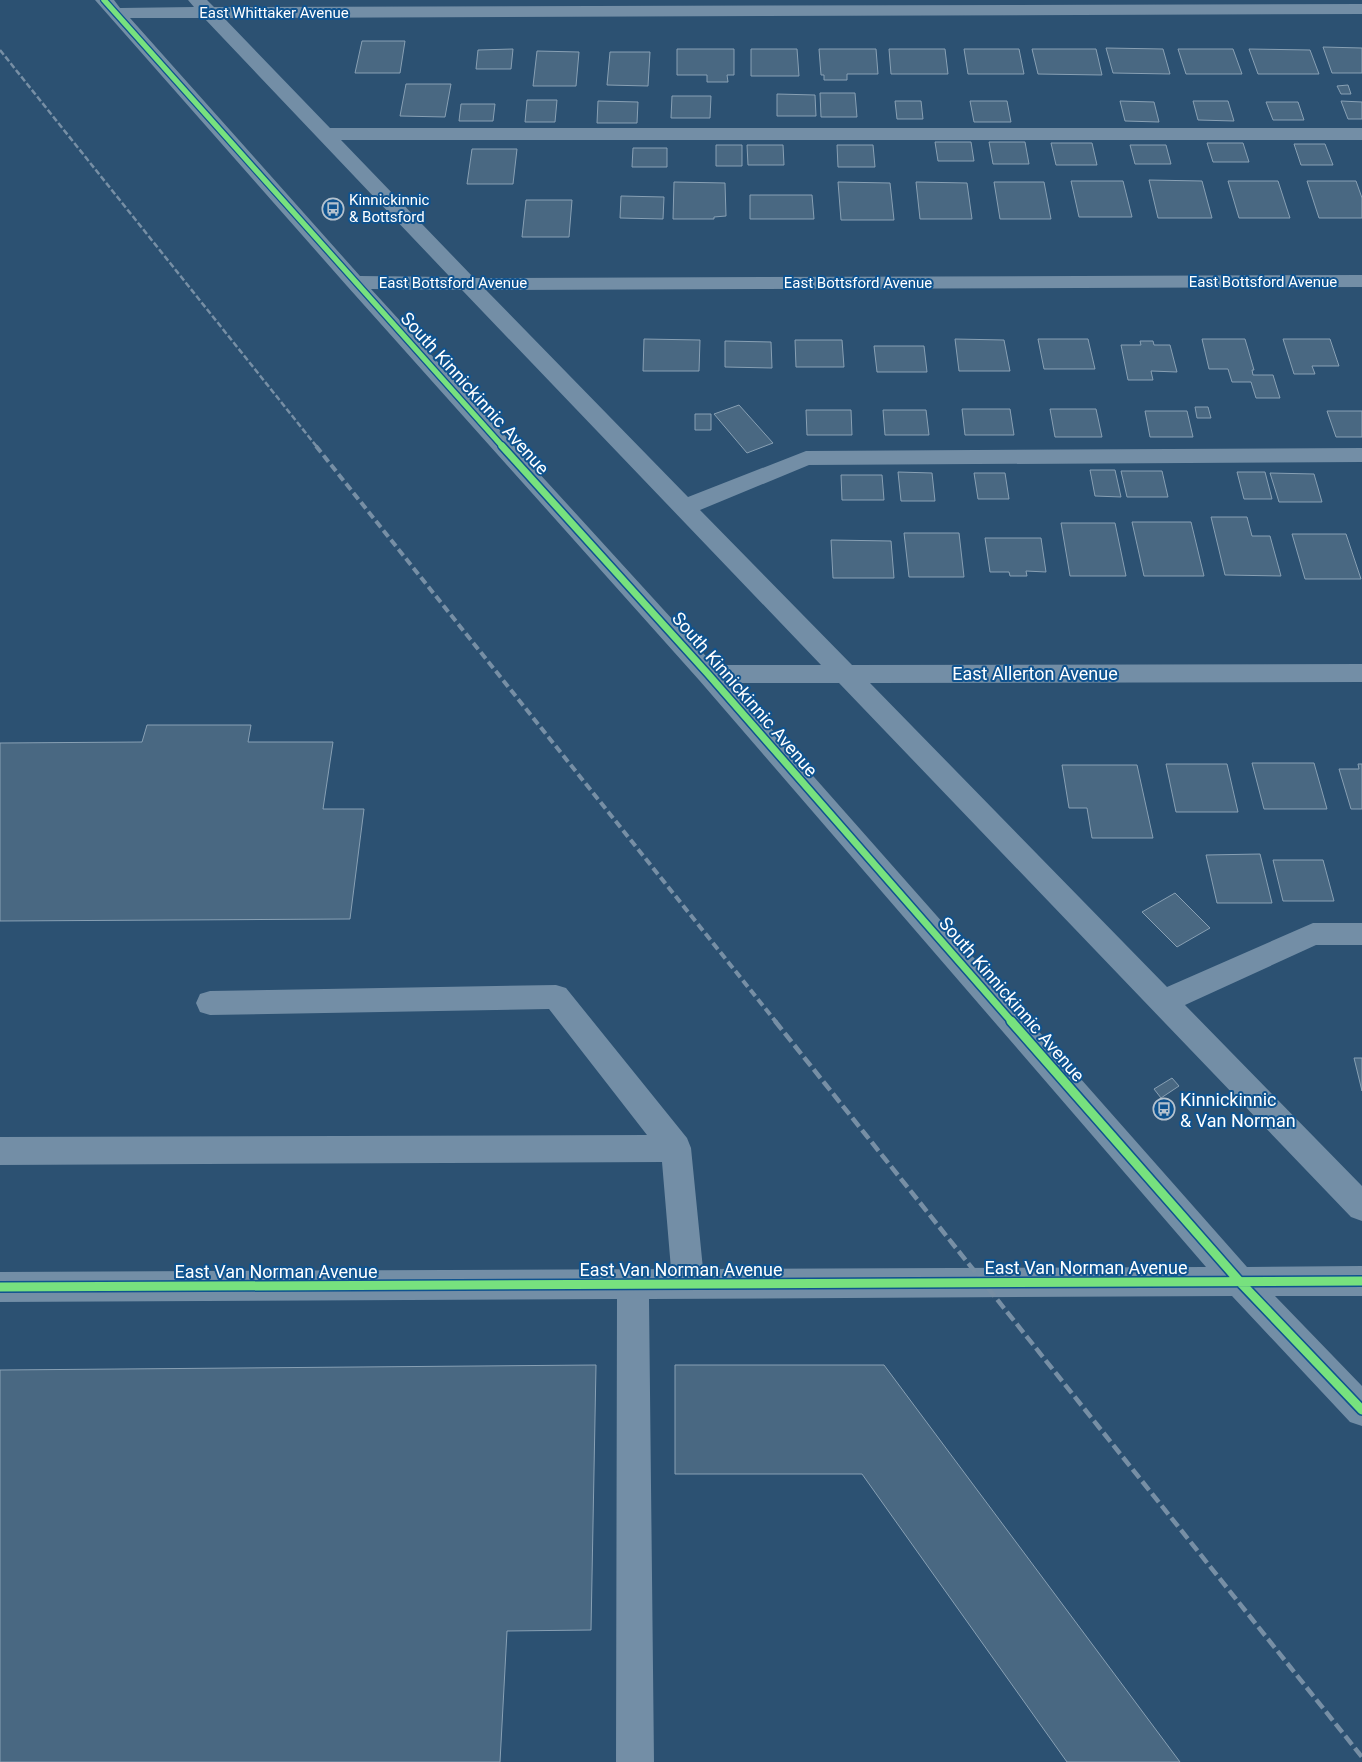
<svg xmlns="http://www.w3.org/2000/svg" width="1362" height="1762" viewBox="0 0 1362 1762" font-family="Roboto,sans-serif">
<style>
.building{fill:#496882;stroke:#88a0b4}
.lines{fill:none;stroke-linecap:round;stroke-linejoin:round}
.minor{fill:#738ea6;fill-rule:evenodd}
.rail-far2{stroke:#778fa5;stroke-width:2.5;stroke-dasharray:6 2.5;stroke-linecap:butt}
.rail-far1{stroke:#778fa5;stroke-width:4;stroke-dasharray:8 4;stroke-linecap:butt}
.rail{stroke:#778fa5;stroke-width:4.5;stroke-dasharray:11 4.5;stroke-linecap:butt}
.cycleway-far2-casing{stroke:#0f538f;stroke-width:8}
.cycleway-far1-casing{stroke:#0f538f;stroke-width:10}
.cycleway-casing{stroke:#0f538f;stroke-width:12}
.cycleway-far2{stroke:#77e17e;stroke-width:5.5}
.cycleway-far1{stroke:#77e17e;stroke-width:7}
.cycleway{stroke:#77e17e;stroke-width:9}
.labels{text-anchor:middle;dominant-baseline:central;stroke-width:4;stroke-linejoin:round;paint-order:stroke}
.far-street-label{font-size:15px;fill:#fff;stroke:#0f538f}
.far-poi-label{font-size:15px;fill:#fff;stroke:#0f538f;text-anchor:start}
.street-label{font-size:18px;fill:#fff;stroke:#0f538f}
.poi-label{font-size:18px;fill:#fff;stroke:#0f538f;text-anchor:start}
</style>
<rect width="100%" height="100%" fill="#2c5172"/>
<path class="building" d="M362 41H405L400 73H355Z
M1323 47 1362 48V73H1332Z
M1106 48 1163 49 1170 74 1113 73Z
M513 49 511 69H476L478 50Z
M677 49H734V75H727L728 82H707V75H677Z
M751 49H797L799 76H751Z
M819 49H876L878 74H847V80H824V75H821Z
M889 49H945L948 74H891Z
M964 49H1019L1024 74H968Z
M1032 49H1096L1102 75 1038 74Z
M1178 49H1233L1242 74H1186Z
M1249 49 1310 50 1319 74H1258Z
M537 51 579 52 576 86H533Z
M610 52H650L648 86 607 85Z
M406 84H451L445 117 400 116Z
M1348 85 1351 94H1341L1337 86Z
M820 93H855L857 117H821Z
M777 94 815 95 816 116H777Z
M672 96H711L710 118H671Z
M527 100H557L555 122H525Z
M598 101 638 102 637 123H597Z
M895 101H921L923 119H897Z
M970 101H1007L1011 122H974Z
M1120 101 1154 102 1159 122 1125 121Z
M1193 101H1228L1234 121 1198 120Z
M1341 101 1362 102V119H1348Z
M1266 102H1298L1304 120H1273Z
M461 104H495L493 121H459Z
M935 142H971L974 161H938Z
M989 142H1025L1029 164H993Z
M1051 143H1092L1097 165H1056Z
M1207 143H1243L1249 162H1213Z
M1294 144H1325L1333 165H1301Z
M716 145H742V166H716Z
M747 145H783L784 165H748Z
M837 145H873L875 167H838Z
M1130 145H1166L1171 164H1135Z
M633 148H667V167H632Z
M472 149H517L513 184H467Z
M1149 180 1202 181 1212 218H1158Z
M1071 181H1123L1132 217H1079Z
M1228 181H1278L1290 218H1239Z
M1307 181H1356L1362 198V218H1319Z
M674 182 725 183 726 216 714 217V219H673Z
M838 182 890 183 894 220H841Z
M916 182 967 183 972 219H920Z
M994 182H1044L1051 219H1000Z
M750 195H812L814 219H750Z
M621 196 664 197 663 219 620 218Z
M526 200H572L569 237H522Z
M644 339 700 340 699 371H643Z
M955 339 1004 340 1010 371H959Z
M1038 339H1088L1095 369H1044Z
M1202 339H1245L1254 370H1252L1253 375H1273L1280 398H1256L1251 382H1232L1228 369H1209Z
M1283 339H1330L1339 366H1312L1315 374H1294Z
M795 340H842L844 367H796Z
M725 341 771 342 772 368 725 367Z
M1140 341H1153L1154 345H1170L1177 372 1151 371 1153 380H1128L1121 345H1141Z
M874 346H924L927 372H877Z
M739 405 773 443 747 453 714 414Z
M1195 407H1208L1211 418H1197Z
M962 409H1010L1014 435H965Z
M1050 409H1096L1102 437H1055Z
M806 410H851L852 435H807Z
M883 410H926L929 435H885Z
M1145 411H1187L1193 437H1150Z
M1327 411H1362V437H1336Z
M695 414H711V430H695Z
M1090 470H1115L1121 497 1095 496Z
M1121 471H1162L1168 497H1127Z
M898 472 932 473 935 501H901Z
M1237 472H1265L1272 499H1244Z
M974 473H1005L1009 499H978Z
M1270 473 1314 474 1322 502H1279Z
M841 475H882L884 500H842Z
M1211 517H1247L1252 536H1270L1281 576 1225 575Z
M1132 522H1191L1204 576H1144Z
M1061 523H1115L1126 576H1070Z
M904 533H959L964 577H909Z
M1292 534H1346L1361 579H1305Z
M985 538H1041L1046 572 1026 571 1027 576H1010L1009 572H990Z
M831 540 891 541 894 578H833Z
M147 725H251L248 742H333L323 809H364L350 919 0 921V743L142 742Z
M1252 763H1314L1327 809H1264Z
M1166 764H1227L1238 812H1176Z
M1358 764H1362V809H1351L1339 769H1359Z
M1062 765H1137L1153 838H1092L1087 808H1069Z
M1260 854 1272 903H1217L1206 855Z
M1273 860H1323L1334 901H1283Z
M1175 893 1210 928 1177 947 1142 912Z
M1354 1058H1362V1091Z
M1172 1078 1179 1086 1161 1098 1154 1089Z
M596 1365 591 1630 507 1631 500 1762H0V1370Z
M675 1365H884L1180 1762H1067L862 1474H675Z"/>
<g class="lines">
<path class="minor" d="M95 0H114L120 8 194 7 188 0H207L214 7 1362 4V14L224 18 330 128H1362V140H341L474 278 1362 275V287L486 290 688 497 806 451 1362 448V462L809 465 700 510 852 665 1362 664V682L870 683 1167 987 1313 923H1362V945H1316L1185 1005 1362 1186V1221L1351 1217 839 683H731L1247 1267 1362 1266V1296H1275L1362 1386V1426L1350 1422 1232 1296 649 1299 654 1762H616L617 1299 0 1302V1272L671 1269 662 1162 0 1165V1137L647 1135 549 1009 210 1015 200 1012 196 1003 200 994 210 991 556 985 566 988 687 1138 691 1148 703 1269 1206 1267 699 680 347 286ZM130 18H204L450 277 360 276ZM371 289 462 290 821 665H714Z"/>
<path class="rail-far2" d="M0 50 317 447"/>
<path class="rail-far1" d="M316 446 776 1022"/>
<path class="rail" d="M775 1021 1362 1757"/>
<g class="cycleway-far2-casing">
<path id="cycleway-far2" d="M104 0 503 447"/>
</g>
<g class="cycleway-far1-casing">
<path id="cycleway-far1" d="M502 446 708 674 1012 1022"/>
</g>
<g class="cycleway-casing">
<path id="cycleway" d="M1011 1021 1240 1282 1362 1410
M0 1287 1362 1281"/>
</g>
<use href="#cycleway-far2" class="cycleway-far2"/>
<use href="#cycleway-far1" class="cycleway-far1"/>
<use href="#cycleway" class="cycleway"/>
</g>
<defs>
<g id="bus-ring" transform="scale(1.125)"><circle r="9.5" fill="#0f538f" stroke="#b5c2ce" stroke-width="1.5"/><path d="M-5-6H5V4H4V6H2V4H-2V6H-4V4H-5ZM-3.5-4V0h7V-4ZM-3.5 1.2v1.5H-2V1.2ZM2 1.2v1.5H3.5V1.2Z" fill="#b5c2ce"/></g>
</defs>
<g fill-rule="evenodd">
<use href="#bus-ring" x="333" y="209"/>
<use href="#bus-ring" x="1164" y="1109"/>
</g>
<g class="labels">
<g class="far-street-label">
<text x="274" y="13">East Whittaker Avenue</text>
<text x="1263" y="282">East Bottsford Avenue</text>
<text x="453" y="283">East Bottsford Avenue</text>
<text x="858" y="283">East Bottsford Avenue</text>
</g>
<g class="far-poi-label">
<text x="349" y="200">Kinnickinnic<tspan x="349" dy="17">&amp; Bottsford</tspan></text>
</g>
<g class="street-label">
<text transform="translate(475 393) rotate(48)">South Kinnickinnic Avenue</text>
<text x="1035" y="673">East Allerton Avenue</text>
<text transform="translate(745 694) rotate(49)">South Kinnickinnic Avenue</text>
<text transform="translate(1012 999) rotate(49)">South Kinnickinnic Avenue</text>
<text x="1086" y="1267">East Van Norman Avenue</text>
<text x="681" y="1269">East Van Norman Avenue</text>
<text x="276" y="1271">East Van Norman Avenue</text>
</g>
<g class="poi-label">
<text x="1180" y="1099">Kinnickinnic<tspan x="1180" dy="21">&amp; Van Norman</tspan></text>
</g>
</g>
</svg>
